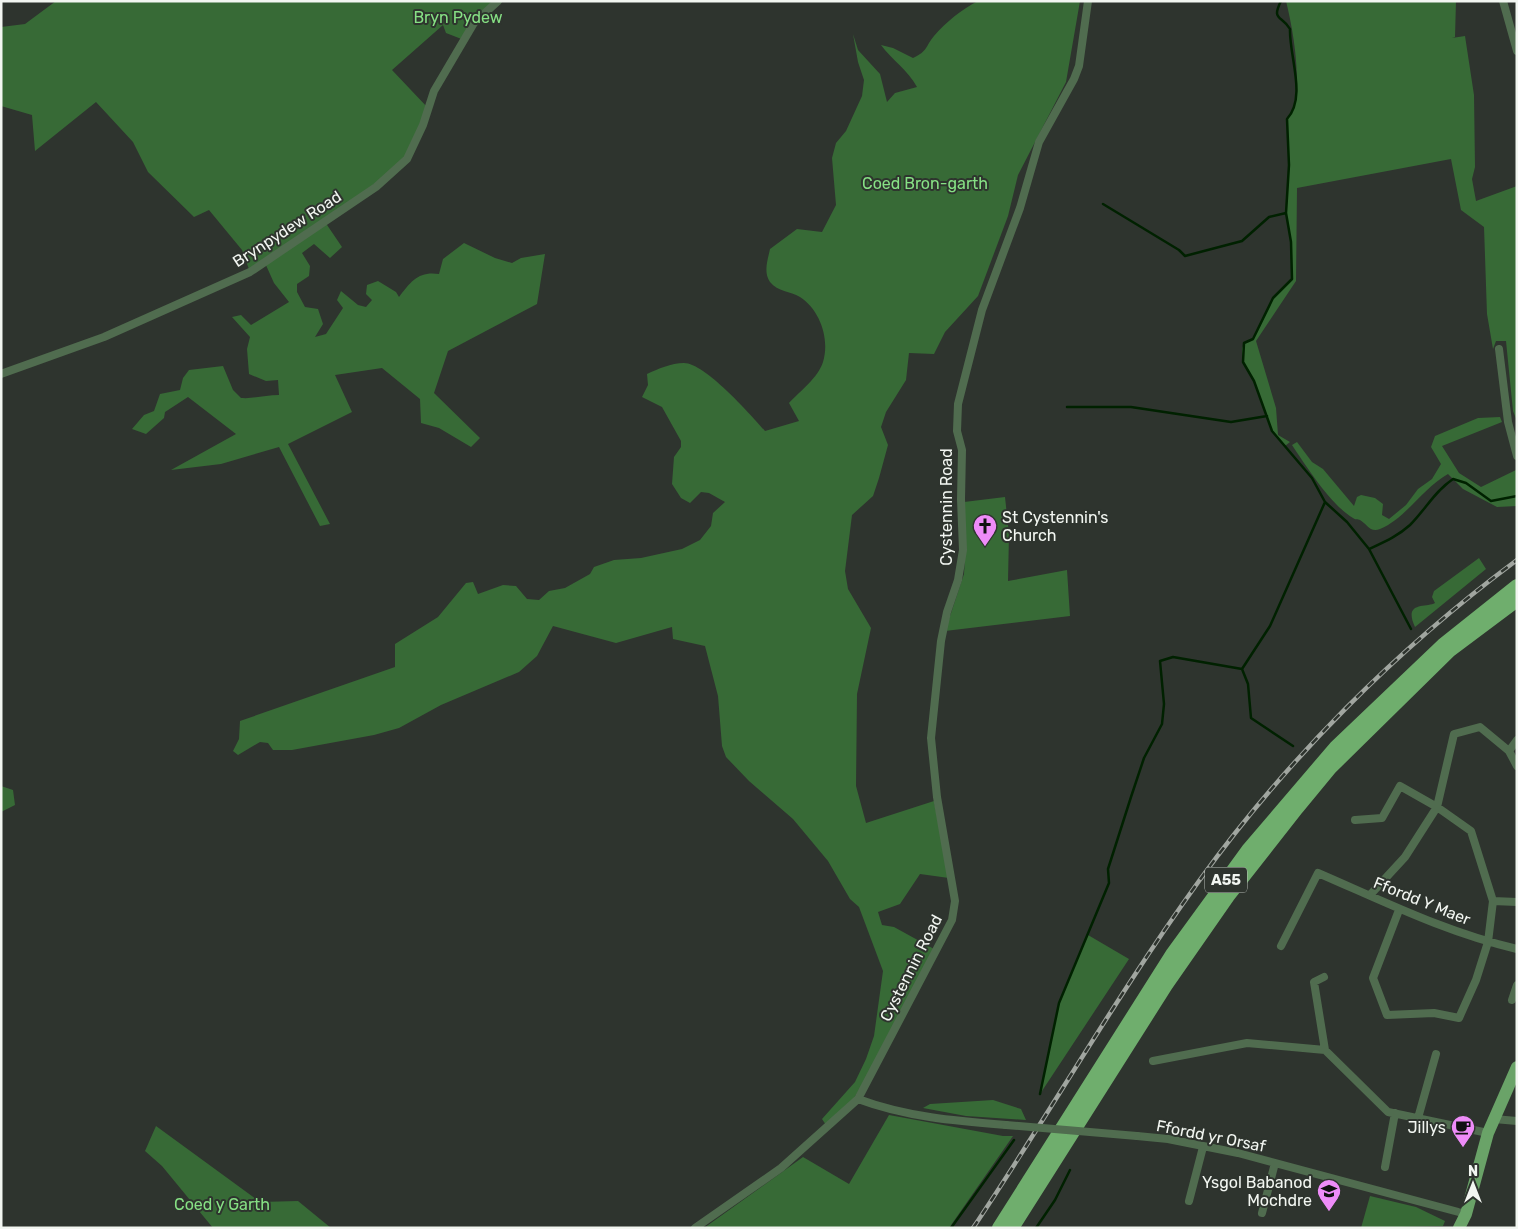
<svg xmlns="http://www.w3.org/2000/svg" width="1518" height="1229" viewBox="0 0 1518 1229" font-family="Rubik,sans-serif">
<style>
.green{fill:#376a36}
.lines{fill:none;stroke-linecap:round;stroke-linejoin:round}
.stream{stroke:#002100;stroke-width:2.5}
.minor{stroke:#506c4f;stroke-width:8}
.primary{stroke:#6aa368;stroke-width:12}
.trunk{stroke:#6fae6d;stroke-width:14}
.rail-casing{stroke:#a1a6a0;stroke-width:4.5}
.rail{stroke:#2e342e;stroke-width:2.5;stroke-dasharray:8;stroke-linecap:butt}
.minor-bridge{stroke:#506c4f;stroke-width:8}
.labels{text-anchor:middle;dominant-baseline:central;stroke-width:4;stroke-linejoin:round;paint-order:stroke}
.shield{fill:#2e342e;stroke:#b7bcb6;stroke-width:1}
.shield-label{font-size:15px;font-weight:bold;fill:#f2f6f1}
.park-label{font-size:16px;fill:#86e084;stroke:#2e342e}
.street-label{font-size:16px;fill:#f2f6f1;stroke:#2e342e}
.poi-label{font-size:16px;fill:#f2f6f1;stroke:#2e342e;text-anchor:end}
</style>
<rect width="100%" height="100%" fill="#2e342e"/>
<path class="green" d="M56 1H498L464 40 446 33 443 25 392 70 428 108 407 159 325 222 342 247 330 258 314 244 302 253 310 266 309 276 297 284V292L305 307 318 309 323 324 315 337 326 334 343 308 337 300 341 291 358 305 366 307 372 300 366 294 367 285 378 281 396 292 399 297C411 281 419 271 439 274L443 259 464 243 495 258 512 263 521 258 545 254 537 304 448 351 434 393 480 438 471 447 439 428 421 423 420 399 382 368 335 375 352 412 288 444 330 524 320 526 279 447 221 464 171 470 236 434 188 397 165 412 164 418 146 434 132 429 144 415 154 411 160 394 180 390 183 378 189 370 223 366 233 390 241 398C254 399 265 395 279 395L278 380 266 381 249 374 247 349 250 337 232 317 241 315 251 325 289 302 274 283 265 263 250 272 242 250 209 210 194 217 148 172 133 142 96 102 35 151 32 115 1 106V27L25 24Z
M978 1H1080L1066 82 1018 175 1008 216 978 296 945 332 934 354 909 353 906 380 886 412 881 427 888 445 879 478 873 496 852 515 845 571 848 589 871 628 857 694 856 786 866 823 934 801 949 878 920 874 900 904 878 912 882 925 894 927 934 949 863 1083 853 1100 826 1125 822 1119 855 1082 866 1059 874 1036 883 971 859 907 850 899 828 861 793 819 749 781 726 757 722 746 718 696 705 646 673 639 672 627 616 643 553 626 537 656 519 672 441 705 399 728 374 735 292 750H273L268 743 260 742 238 755 233 751 239 739 240 721 395 667V644L438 617 466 583 473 582 478 594 503 585 516 586 527 599 539 600 549 591 565 588 590 574 594 567 614 560 641 558 682 549 700 540 711 526 713 513 725 502 709 493 701 492 690 503 681 498 672 484 674 457 681 447V441L662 407 642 397 648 385 647 374C658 369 671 363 684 363 705 363 751 415 765 431L799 421 789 403C800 391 818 378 823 362 830 339 820 310 800 297 790 291 778 292 770 282 763 272 768 259 770 249L797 229 822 232 836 205 832 158 836 143 846 131 862 96 864 80 858 62 853 34 858 50 880 74 887 102 895 93 917 87C908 70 892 60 881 45L893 48 913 58C928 51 925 47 934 36 946 22 962 9 978 1Z
M1286 1H1456L1455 37 1452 38 1465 36 1474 95 1475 167 1472 179 1476 201 1517 186V421L1513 411 1506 341H1496L1493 349 1487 314 1484 227 1461 210 1451 159 1297 188 1296 281 1256 341 1276 408 1278 435 1290 442 1285 446 1272 431 1254 381 1243 363 1242 349 1244 343 1253 339 1273 298 1292 279 1291 242 1286 213 1289 165 1287 119C1306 97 1293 29 1286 1Z
M1500 417 1502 422 1442 446 1459 473 1481 487 1516 470 1517 506 1497 507 1463 489 1448 474C1423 488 1405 519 1380 529 1370 533 1367 524 1360 520 1358 519 1355 520 1353 518 1331 505 1306 466 1292 445L1297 442 1312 462 1323 469 1354 506 1357 497 1361 495 1375 498 1383 504 1382 515 1389 519 1406 505 1418 489 1432 479 1441 464 1431 447 1435 436 1478 418Z
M1005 497 1009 534 1008 581 1067 570 1070 616 945 631 964 574 966 542 964 502Z
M1479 558 1486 569 1415 627C1403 601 1426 608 1435 603L1432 597 1434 591Z
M1 786 13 790 15 805 1 812Z
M1088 935 1129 959 1040 1094 1059 1003Z
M993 1100 1021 1109 1026 1120 966 1116 923 1108 930 1104Z
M889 1115 1003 1136H1013L949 1228H704L803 1157 849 1184Z
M156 1126 260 1202 298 1201 331 1228H213L162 1166 145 1151Z
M1370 1196 1416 1207 1445 1221 1443 1226 1361 1228Z"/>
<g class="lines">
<path class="stream" d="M1281 1C1271 21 1282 15 1290 29 1289 56 1307 97 1287 119L1289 165 1286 213 1291 242 1292 279 1273 298 1253 339 1244 343 1243 362 1254 381 1272 431 1312 478 1325 502 1347 522 1369 549C1384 542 1398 536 1410 525 1425 510 1435 491 1453 479L1466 483 1491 501 1517 496
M1103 204 1179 250 1185 256 1242 241 1269 217 1286 213
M1067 407H1131L1231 422 1267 416
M1369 549 1411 629
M1242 669 1248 684 1251 718 1293 746
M1040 1094 1059 1003 1109 883 1108 869 1131 797 1144 758 1162 724 1164 704 1160 661 1173 657 1242 669 1270 626 1325 502
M951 1228 1014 1140
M1036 1228 1055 1200 1070 1170"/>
<path class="minor" d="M1503 1 1517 51
M1499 349 1508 422 1517 456
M1 374 104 337 250 272 376 187 407 159 423 125 434 91 474 23 498 1
M1509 751 1517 740
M1355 820 1382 818 1400 786 1437 807 1471 831 1493 901 1488 942 1476 980 1459 1018 1434 1013 1387 1015 1373 978 1399 910
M1370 895 1405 857 1437 807 1454 734 1480 727 1509 751 1517 766
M1493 901 1517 902
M1281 946 1318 873C1383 901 1447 933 1517 949
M1324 977 1314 982 1325 1050
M1512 1000 1517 985
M1153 1061 1247 1043 1325 1050 1388 1112 1488 1133
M858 1099C906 1117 956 1121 1006 1125
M1418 1118 1436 1054
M1494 1119 1517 1121
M1137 1136 1168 1139 1238 1153 1466 1214
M1385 1167 1395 1113
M1189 1201 1203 1147
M1262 1213 1275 1163
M695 1228 781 1168 858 1099 952 920 955 901 937 797 931 738 941 641 947 612 958 580 963 550 961 499 962 450 957 431 958 404 982 310 1020 208 1039 142 1074 79 1079 66 1088 1"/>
<path class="primary" d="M1459 1228 1466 1214 1488 1133 1517 1067"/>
<path class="trunk" d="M999 1228 1173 953 1248 850 1336 747 1443 645 1517 586
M1012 1228 1166 985 1228 896 1297 808 1330 768 1449 651 1517 600"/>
<g class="rail-casing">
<path id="rail" d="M973 1228C1050 1113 1118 993 1199 881 1287 759 1397 649 1517 560"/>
</g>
<use href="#rail" class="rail"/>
<path class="minor-bridge" d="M1006 1125 1137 1136"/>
</g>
<defs>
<g id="church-pin" transform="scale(1.25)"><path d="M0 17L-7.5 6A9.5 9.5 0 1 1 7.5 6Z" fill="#ee8cf8" stroke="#2e342e"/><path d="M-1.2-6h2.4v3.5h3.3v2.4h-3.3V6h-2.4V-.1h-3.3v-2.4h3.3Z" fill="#111"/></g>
<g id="cafe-pin" transform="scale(1.25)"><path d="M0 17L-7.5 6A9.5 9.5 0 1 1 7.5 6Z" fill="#ee8cf8" stroke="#2e342e"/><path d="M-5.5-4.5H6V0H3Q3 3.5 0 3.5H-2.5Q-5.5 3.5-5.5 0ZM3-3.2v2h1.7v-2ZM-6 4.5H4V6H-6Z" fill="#111"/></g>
<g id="school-pin" transform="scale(1.25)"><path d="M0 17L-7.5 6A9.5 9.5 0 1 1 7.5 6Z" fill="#ee8cf8" stroke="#2e342e"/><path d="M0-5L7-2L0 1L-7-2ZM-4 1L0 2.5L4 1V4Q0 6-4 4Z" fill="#111"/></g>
</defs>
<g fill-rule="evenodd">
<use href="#church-pin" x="985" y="526"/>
<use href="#cafe-pin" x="1463" y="1127"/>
<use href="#school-pin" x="1329" y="1191"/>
</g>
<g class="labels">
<rect class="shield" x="1205" y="867.5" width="42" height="25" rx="4"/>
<g class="shield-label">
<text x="1226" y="880">A55</text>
</g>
<g class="park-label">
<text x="458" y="17">Bryn Pydew</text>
<text x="925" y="183">Coed Bron-garth</text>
<text x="222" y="1204">Coed y Garth</text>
</g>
<g class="street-label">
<text transform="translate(287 229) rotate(-33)">Brynpydew Road</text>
<text transform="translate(946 507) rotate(-90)">Cystennin Road</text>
<text transform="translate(1422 901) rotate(22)">Ffordd Y Maer</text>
<text transform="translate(911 968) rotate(-63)">Cystennin Road</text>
<text transform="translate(1211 1136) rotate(11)">Ffordd yr Orsaf</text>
</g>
<g class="poi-label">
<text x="1002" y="517" text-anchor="start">St Cystennin's<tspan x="1002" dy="18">Church</tspan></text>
<text x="1446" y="1127">Jillys</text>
<text x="1312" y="1182">Ysgol Babanod<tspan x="1312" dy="18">Mochdre</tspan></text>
</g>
</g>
<rect width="1518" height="1229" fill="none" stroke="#f2f6f1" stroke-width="5"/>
<g transform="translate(1473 1184)" stroke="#2e342e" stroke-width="4" paint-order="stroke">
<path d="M0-4L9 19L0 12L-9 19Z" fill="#f2f6f1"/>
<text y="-8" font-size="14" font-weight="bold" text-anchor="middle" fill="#f2f6f1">N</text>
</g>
</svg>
